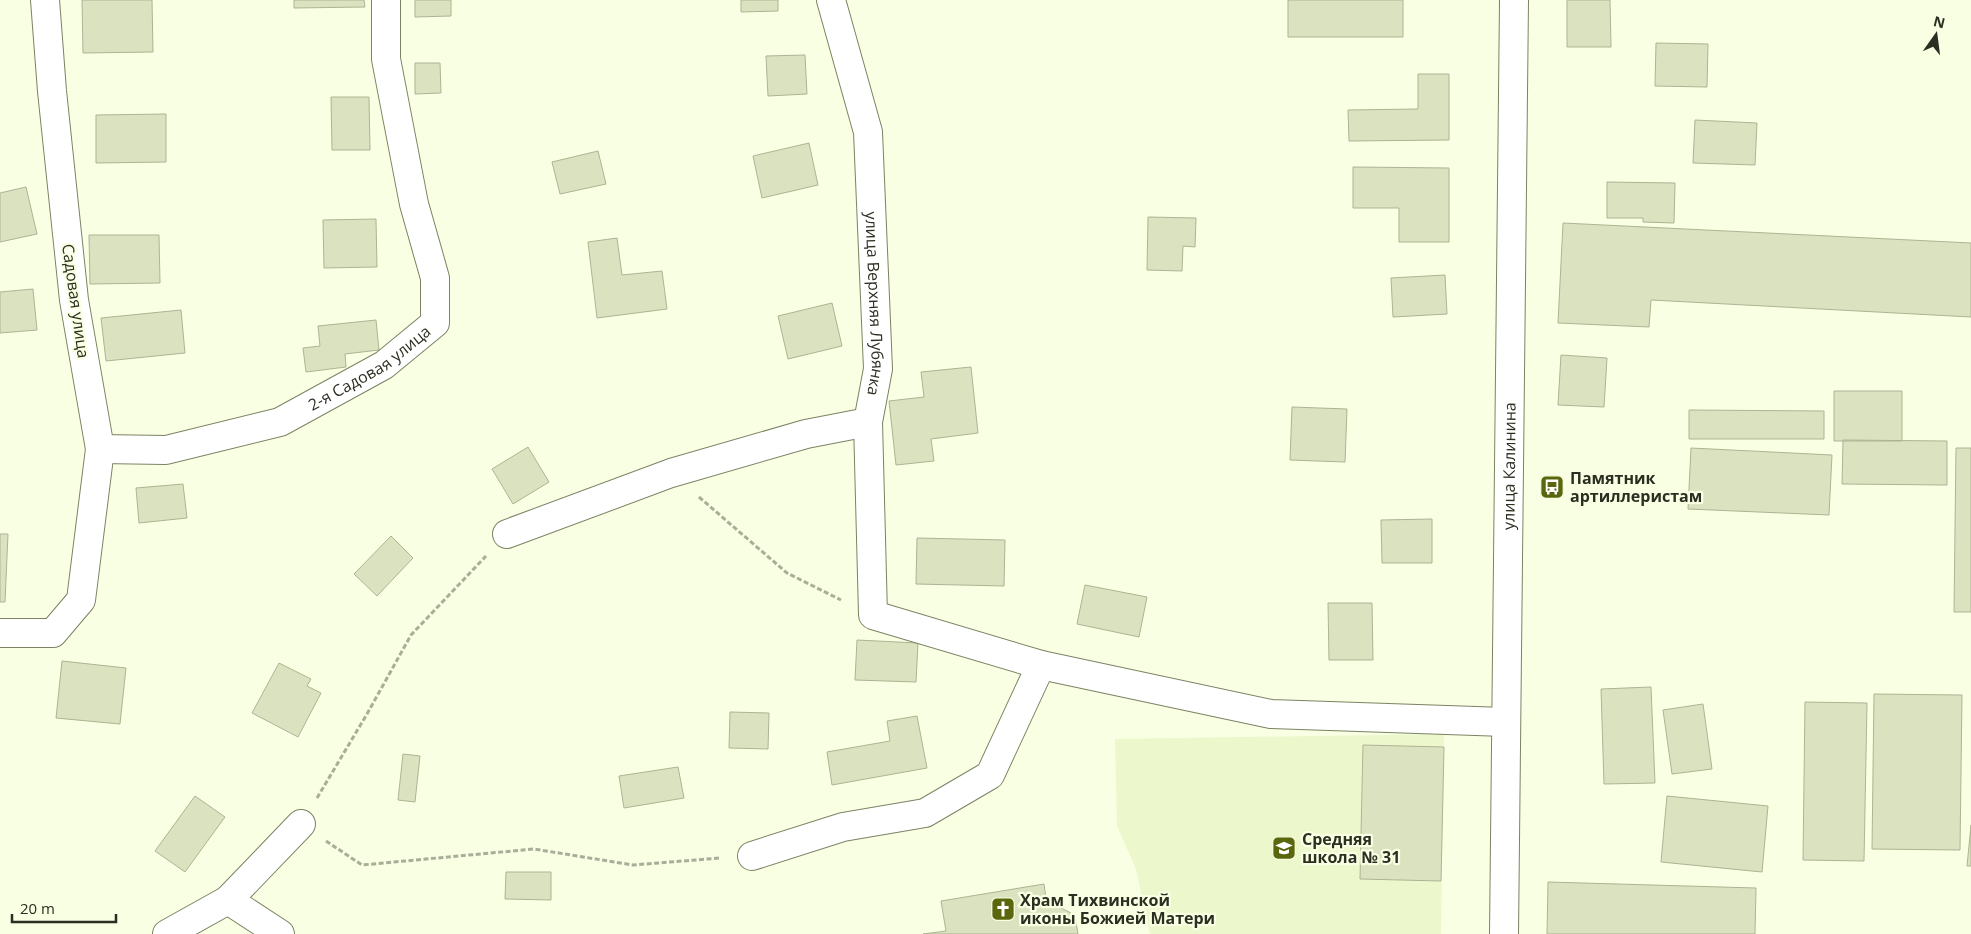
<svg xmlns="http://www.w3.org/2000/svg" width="1971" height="934" viewBox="0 0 1971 934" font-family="'Open Sans',sans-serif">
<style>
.built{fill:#edf7cc}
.building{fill:#dae2c0;stroke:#adb493}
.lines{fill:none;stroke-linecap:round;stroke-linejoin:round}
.minor-casing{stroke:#7c8364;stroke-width:30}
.path{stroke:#a9ae98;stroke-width:3;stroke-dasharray:5 2.5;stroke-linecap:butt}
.minor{stroke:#fff;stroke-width:28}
.labels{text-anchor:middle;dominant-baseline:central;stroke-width:4.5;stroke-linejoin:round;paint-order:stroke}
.street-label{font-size:16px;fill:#2b2e20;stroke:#f8ffe3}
.poi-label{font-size:16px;font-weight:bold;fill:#2b2e20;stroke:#f8ffe3;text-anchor:start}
</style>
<rect width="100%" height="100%" fill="#f8ffe3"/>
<path class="built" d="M1444 734 1441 934H1150L1136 869 1117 826 1115 739Z"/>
<path class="building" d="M82 0H152L153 52 83 53Z
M294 0H364L365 7 294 8Z
M415 0H451V16L415 17Z
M741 0H778V11L741 12Z
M1288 0H1403V37H1288Z
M1567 0H1610L1611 47H1567Z
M1656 43 1708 44 1707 87 1655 86Z
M805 55 807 94 768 96 766 56Z
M415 63H440L441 93 415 94Z
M1418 74H1449V140L1349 141 1348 110 1418 109Z
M331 97H369L370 150H332Z
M166 114V162L96 163V115Z
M1695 120 1757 123 1755 165 1693 163Z
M809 143 818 185 762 198 753 156Z
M598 151 606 184 560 194 552 162Z
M1353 167 1449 168V242H1399V208H1353Z
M1607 182 1675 183 1674 223 1643 222V218H1607Z
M26 187 37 234 0 242V193Z
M1148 217 1196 218 1195 247 1183 246 1182 271 1147 270Z
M376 219 377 267 324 268 323 220Z
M1563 223 1971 243V317L1651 300 1649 327 1558 323Z
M89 235H159L160 283 90 284Z
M617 238 622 275 662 271 667 309 597 318 588 242Z
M1445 275 1447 314 1393 317 1391 278Z
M33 289 37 330 0 333V292Z
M832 303 842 346 788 359 778 316Z
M181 310 185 353 106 361 101 318Z
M376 320 379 350 345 354 346 367 306 372 303 348 320 346 318 326Z
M1561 355 1607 358 1604 407 1558 405Z
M971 367 978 433 931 439 934 461 896 465 889 401 924 397 921 372Z
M1834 391H1902V441H1834Z
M1292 407 1347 409 1345 462 1290 460Z
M1689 410 1824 411V439H1689Z
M1843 440 1947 441V485L1842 484Z
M528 447 549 482 513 504 492 469Z
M1691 448 1832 455 1829 515 1688 509Z
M1956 448H1971V612H1954Z
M183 484 187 518 139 523 136 488Z
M1432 519V563H1382L1381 520Z
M0 534H8L5 602H0Z
M391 536 413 558 377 596 354 574Z
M917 538 1005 540 1004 586 916 584Z
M1085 585 1147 597 1139 637 1077 624Z
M1328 603H1372L1373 660H1329Z
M857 640 918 643 916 682 855 680Z
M62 661 126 668 120 724 56 718Z
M279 663 311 679 307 686 321 693 298 737 252 713Z
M1651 687 1655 783 1604 784 1601 689Z
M1874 694 1962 695 1960 850 1872 849Z
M1805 702 1867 703 1864 861 1803 860Z
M1703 704 1712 769 1672 774 1663 710Z
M730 712 769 713 768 749 729 748Z
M917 716 927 768 832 785 827 752 890 741 887 721Z
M1363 745 1444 747 1441 881 1360 879Z
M403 754 420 756 415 802 398 800Z
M678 767 684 798 624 808 619 776Z
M195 796 225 817 185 872 155 851Z
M1667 796 1768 806 1762 872 1661 862Z
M1971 825V866H1967Z
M506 872H551V900L505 899Z
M1548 882 1756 888 1755 934H1547Z
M1044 884 1047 906H1057L1071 913 1076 922 1078 934H923L946 931 941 901Z"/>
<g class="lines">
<g class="minor-casing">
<g id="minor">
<path id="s1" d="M831 0 868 132 878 369 868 422 873 615 1041 665"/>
<path id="s2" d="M100 449 166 450 280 422 384 365 435 323V278L414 204 386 59V0"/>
<path d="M507 534 671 473 806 434 868 422"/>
<path d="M0 633H53L81 600 100 449 74 300 52 91 45 0"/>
<path d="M752 856 843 827 925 813 990 775 1041 665 1271 714 1505 722"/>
<path d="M228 900 280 934"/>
<path d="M167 934 228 900 301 824"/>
<path id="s3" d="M1504 934 1514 0"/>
</g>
</g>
<path class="path" d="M699 497 787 573 841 600
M317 798 367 714 411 635 486 556
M326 841 362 865 534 849 633 865 720 858"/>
<use href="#minor" class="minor"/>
</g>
<defs>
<g id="bus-square" transform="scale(1.25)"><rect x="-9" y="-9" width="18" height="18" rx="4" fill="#5b670d" stroke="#f8ffe3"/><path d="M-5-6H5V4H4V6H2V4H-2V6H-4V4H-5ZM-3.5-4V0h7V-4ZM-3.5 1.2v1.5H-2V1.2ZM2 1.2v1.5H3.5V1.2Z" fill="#fff"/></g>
<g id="school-square" transform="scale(1.25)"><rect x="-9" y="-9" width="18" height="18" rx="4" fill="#5b670d" stroke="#f8ffe3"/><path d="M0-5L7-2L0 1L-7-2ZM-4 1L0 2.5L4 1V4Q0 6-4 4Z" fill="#fff"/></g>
<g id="church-square" transform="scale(1.25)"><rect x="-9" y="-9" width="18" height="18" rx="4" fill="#5b670d" stroke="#f8ffe3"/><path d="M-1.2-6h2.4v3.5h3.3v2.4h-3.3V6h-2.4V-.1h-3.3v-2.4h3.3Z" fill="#fff"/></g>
</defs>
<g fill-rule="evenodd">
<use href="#bus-square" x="1552" y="487"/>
<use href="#school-square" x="1284" y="848"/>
<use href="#church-square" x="1003" y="909"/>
</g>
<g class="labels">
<g class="street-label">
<text transform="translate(76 301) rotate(82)">Садовая улица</text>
<text stroke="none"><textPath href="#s1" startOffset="309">улица Верхняя Лубянка</textPath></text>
<text stroke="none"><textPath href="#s2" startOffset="288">2-я Садовая улица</textPath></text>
<text stroke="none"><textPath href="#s3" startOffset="468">улица Калинина</textPath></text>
</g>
<g class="poi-label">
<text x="1570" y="478">Памятник<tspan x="1570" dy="18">артиллеристам</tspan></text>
<text x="1302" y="839">Средняя<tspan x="1302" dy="18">школа № 31</tspan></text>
<text x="1020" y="900">Храм Тихвинской<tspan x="1020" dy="18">иконы Божией Матери</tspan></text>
</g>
</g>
<g transform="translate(1936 35) rotate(14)" stroke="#f8ffe3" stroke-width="4" paint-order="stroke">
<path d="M0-4L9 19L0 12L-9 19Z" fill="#2b2e20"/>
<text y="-8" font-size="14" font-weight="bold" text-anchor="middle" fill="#2b2e20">N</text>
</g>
<path d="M12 914v8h104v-8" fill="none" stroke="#2b2e20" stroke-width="2.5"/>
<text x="20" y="914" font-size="15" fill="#2b2e20" stroke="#f8ffe3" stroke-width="4" paint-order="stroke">20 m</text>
</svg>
